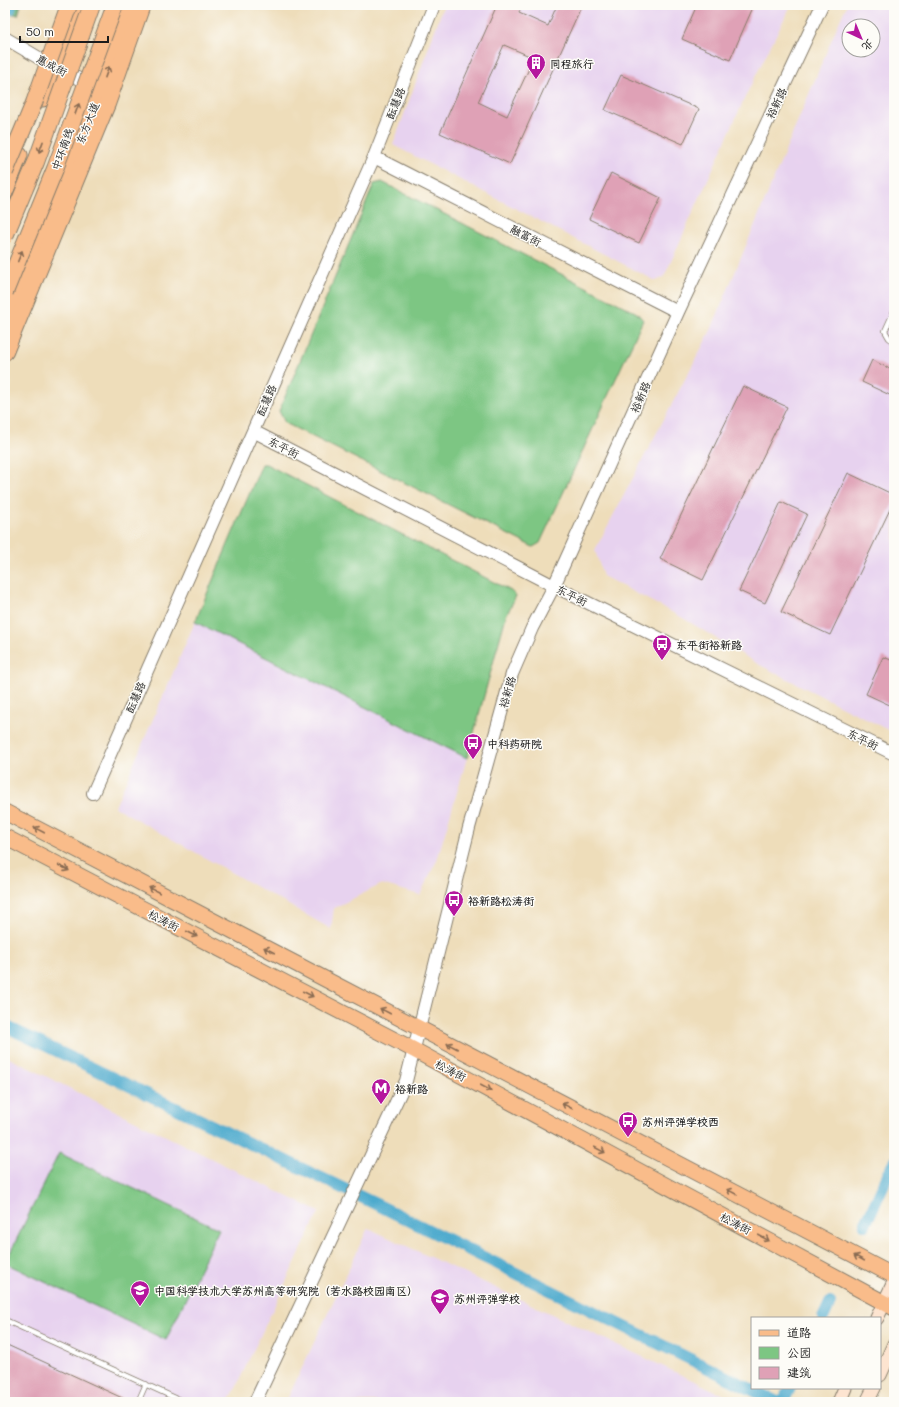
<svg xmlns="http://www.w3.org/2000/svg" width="899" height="1407" viewBox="0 0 899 1407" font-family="Mali,'LXGW WenKai TC',sans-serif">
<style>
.built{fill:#e7d2ef;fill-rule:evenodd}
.green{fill:#7dc683;stroke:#4c7150}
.forest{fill:#66ab71;stroke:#416446}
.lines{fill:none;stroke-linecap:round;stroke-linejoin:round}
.canal{stroke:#4eaacd;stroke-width:12}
.building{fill:#dfa1b6;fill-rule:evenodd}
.service-casing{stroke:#857c6b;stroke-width:6}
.tertiary-casing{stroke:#857c6b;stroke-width:14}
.secondary-casing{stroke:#857c6b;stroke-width:15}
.primary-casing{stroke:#857c6b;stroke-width:17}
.trunk-casing{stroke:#857c6b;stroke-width:18}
.service{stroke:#fff;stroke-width:4.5}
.tertiary{stroke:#fff;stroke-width:12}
.secondary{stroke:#fde4d0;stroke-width:13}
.primary{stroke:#f9bc8a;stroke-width:15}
.trunk{stroke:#f9bc8a;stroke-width:16}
.trunk-bridge-casing{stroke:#857c6b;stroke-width:18;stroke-linecap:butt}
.trunk-bridge{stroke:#f9bc8a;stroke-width:16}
.oneway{stroke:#8a6c53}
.labels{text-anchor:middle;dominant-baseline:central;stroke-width:3;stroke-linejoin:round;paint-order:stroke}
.poi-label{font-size:11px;font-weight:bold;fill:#1c1c1c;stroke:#fdfcf7;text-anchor:start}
.street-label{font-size:11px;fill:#1c1c1c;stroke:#fdfcf7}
</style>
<rect width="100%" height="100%" fill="#fdfcf7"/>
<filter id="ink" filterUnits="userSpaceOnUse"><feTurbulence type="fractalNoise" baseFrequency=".025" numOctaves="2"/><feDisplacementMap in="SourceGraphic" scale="8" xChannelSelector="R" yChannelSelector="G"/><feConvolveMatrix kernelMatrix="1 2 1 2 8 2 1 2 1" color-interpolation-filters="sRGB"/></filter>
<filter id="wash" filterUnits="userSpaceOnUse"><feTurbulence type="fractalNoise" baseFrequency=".012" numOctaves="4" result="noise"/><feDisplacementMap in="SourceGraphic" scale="16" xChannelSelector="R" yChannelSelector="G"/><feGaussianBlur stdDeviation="0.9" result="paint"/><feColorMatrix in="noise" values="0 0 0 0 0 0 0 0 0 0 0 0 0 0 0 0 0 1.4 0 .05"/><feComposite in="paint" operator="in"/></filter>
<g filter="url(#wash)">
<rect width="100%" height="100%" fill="#eeddba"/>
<path class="built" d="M444 5H791L746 95 664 277 656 281 393 145Z
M847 5H894V733L758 664 683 618 603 576 595 550 711 330 836 29ZM849 26H873V50H849Z
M195 622 467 758 437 860 420 895 382 884 334 908 331 929 115 807Z
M5 1056 319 1212 229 1402H5Z
M368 1228 739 1402H286Z"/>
<path class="green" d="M382 182 637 313 643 320 540 543 533 547 285 423 279 411 374 184Z
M262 464H266L511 591 516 596 506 616 467 758 195 622Z
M59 1153 219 1229 166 1340 5 1263Z"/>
<path class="forest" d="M5 5H21L18 15 5 12Z"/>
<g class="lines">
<path class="canal" d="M10 9 11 5
M5 1026 384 1208 777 1402
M865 1225 894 1162
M823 1318 830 1303
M783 1402 790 1388"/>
</g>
<g id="blocks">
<path class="building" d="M497 5H522L519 13 548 26 557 5H582L510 164 440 133ZM504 45 534 58 507 116 478 102Z
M697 5H754L730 60 682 39Z
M621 75 699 109 683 144 605 110Z
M611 173 661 198 639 243 589 219Z
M872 360 894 371V397L862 382Z
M743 386 787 407 703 580 660 559Z
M848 473 894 495V501L830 635 781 612Z
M781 502 807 514 765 603 739 591Z
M883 657 894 661V707L866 694Z
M5 1344 131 1402H5Z"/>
</g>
</g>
<g filter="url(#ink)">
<use href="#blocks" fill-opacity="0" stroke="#857c6b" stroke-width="1"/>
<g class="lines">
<g class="service-casing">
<path id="service" d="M894 311 885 331 889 338 894 342
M5 1320 184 1402
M138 1402 146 1384"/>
</g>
<g class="tertiary-casing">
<path id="tertiary" d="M5 38 56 68 94 86
M374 157 678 312
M253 431 554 586 894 754
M93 793 374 157 434 5
M255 1402 406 1081 469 828 512 674 532 628 554 586 678 312 822 5"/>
</g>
<g class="secondary-casing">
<path id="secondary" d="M877 1318 894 1282
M880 1375 894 1344
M839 1402 845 1388
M867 1402 874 1388"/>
</g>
<g class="primary-casing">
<path id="primary" d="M43 99 79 5
M5 193 20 155
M5 329 100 89 131 5
M5 812 894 1276
M5 837 414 1050 894 1308"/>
</g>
<g class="trunk-casing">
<path id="trunk" d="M5 352 107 104 142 5"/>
</g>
<use href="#service" class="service"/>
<use href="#tertiary" class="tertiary"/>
<use href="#secondary" class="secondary"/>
<use href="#primary" class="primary"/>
<use href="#trunk" class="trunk"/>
<g class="trunk-bridge-casing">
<path id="trunk-bridge" d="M5 172 34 103 69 5
M5 236 36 162 92 5
M5 292 55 169 115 5"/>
</g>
<use href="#trunk-bridge" class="trunk-bridge"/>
</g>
<defs><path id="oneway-shaft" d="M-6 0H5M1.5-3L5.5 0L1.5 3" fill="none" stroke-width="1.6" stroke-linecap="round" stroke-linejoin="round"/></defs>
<g class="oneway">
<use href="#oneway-shaft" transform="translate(107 72) rotate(-70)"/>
<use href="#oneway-shaft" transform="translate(77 109) rotate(-70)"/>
<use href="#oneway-shaft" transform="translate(41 147) rotate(110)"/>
<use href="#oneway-shaft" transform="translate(20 256) rotate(-68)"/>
<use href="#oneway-shaft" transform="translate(39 830) rotate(-152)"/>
<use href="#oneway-shaft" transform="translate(64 868) rotate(27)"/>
<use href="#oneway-shaft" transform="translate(154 890) rotate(-152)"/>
<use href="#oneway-shaft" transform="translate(192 934) rotate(27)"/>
<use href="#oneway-shaft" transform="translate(269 950) rotate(-152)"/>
<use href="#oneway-shaft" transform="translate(308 994) rotate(27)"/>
<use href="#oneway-shaft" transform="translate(385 1011) rotate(-152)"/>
<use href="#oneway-shaft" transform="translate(452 1046) rotate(-152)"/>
<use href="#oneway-shaft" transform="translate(486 1088) rotate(28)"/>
<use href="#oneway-shaft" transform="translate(567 1106) rotate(-152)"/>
<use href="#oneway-shaft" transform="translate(600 1150) rotate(28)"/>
<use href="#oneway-shaft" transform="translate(732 1192) rotate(-152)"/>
<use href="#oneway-shaft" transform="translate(764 1238) rotate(28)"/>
<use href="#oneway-shaft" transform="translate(859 1258) rotate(-152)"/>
</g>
</g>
<defs>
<g id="building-pin" transform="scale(1)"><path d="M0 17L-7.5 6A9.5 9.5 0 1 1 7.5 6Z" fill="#b5179e" stroke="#fdfcf7"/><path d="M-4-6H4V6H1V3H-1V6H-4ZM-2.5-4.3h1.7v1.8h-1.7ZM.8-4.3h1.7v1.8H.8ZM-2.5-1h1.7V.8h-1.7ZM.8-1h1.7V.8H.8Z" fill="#fff"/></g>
<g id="bus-pin" transform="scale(1)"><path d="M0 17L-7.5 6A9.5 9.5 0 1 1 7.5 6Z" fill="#b5179e" stroke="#fdfcf7"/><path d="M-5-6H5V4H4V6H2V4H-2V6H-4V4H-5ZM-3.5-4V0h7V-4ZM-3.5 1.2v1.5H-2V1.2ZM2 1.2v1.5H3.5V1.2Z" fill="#fff"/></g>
<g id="metro-pin" transform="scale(1)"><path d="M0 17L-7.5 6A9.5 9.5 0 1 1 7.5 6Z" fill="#b5179e" stroke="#fdfcf7"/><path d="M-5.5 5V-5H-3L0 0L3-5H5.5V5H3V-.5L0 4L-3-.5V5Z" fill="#fff"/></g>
<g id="university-pin" transform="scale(1)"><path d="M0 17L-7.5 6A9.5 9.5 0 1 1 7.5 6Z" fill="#b5179e" stroke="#fdfcf7"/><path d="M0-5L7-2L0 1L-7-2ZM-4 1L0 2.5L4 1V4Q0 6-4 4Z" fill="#fff"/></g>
<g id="school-pin" transform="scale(1)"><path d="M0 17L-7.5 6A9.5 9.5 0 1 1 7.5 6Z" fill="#b5179e" stroke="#fdfcf7"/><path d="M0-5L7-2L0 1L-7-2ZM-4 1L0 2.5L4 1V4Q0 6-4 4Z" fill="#fff"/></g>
</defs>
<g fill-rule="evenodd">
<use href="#building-pin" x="536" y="63"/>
<use href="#bus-pin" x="662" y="644"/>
<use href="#bus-pin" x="473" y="743"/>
<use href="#bus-pin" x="454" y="900"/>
<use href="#metro-pin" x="381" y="1088"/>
<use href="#bus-pin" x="628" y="1121"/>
<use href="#university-pin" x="140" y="1290"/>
<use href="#school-pin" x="440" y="1298"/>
</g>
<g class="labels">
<g class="poi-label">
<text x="550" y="63">同程旅行</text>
<text x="676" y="644">东平街裕新路</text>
<text x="487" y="743">中科药研院</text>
<text x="468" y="900">裕新路松涛街</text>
<text x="395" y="1088">裕新路</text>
<text x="642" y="1121">苏州评弹学校西</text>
<text x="154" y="1290">中国科学技术大学苏州高等研究院（若水路校园南区）</text>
<text x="454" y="1298">苏州评弹学校</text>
</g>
<g class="street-label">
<text transform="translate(52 65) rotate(28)">惠成街</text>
<text transform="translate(395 103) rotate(-68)">酝慧路</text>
<text transform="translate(776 103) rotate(-65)">裕新路</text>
<text transform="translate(87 123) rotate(-68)">东方大道</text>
<text transform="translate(62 149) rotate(-70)">中环南线</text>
<text transform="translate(526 235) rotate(27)">融富街</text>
<text transform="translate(640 397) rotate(-66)">裕新路</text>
<text transform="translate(266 400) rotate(-66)">酝慧路</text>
<text transform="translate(284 447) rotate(27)">东平街</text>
<text transform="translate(572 595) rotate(26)">东平街</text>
<text transform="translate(507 692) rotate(-74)">裕新路</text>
<text transform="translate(135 697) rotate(-66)">酝慧路</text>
<text transform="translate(863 739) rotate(26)">东平街</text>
<text transform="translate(164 920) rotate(27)">松涛街</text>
<text transform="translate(451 1070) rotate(28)">松涛街</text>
<text transform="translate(736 1223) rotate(28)">松涛街</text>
</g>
</g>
<rect width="899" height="1407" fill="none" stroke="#fdfcf7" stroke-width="20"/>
<rect x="751" y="1317" width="130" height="72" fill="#fdfcf7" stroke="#a3a29f"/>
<rect x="759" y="1330" width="20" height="6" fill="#f9bc8a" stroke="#a3a29f"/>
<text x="787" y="1337" font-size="12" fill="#1c1c1c">道路</text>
<rect x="759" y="1347" width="20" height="12" fill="#7dc683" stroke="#a3a29f"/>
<text x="787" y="1357" font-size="12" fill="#1c1c1c">公园</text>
<rect x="759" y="1367" width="20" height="12" fill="#dfa1b6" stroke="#a3a29f"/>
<text x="787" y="1377" font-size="12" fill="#1c1c1c">建筑</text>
<g transform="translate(861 38) rotate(136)"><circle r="19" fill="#fdfcf7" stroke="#a3a29f"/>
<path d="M0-3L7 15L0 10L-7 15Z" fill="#b5179e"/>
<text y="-6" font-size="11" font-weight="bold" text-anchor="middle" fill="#1c1c1c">北</text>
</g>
<path d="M20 36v6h88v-6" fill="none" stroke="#1c1c1c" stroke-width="2"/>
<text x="26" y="36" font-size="12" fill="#1c1c1c" stroke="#fdfcf7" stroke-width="3" paint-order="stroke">50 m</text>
</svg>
